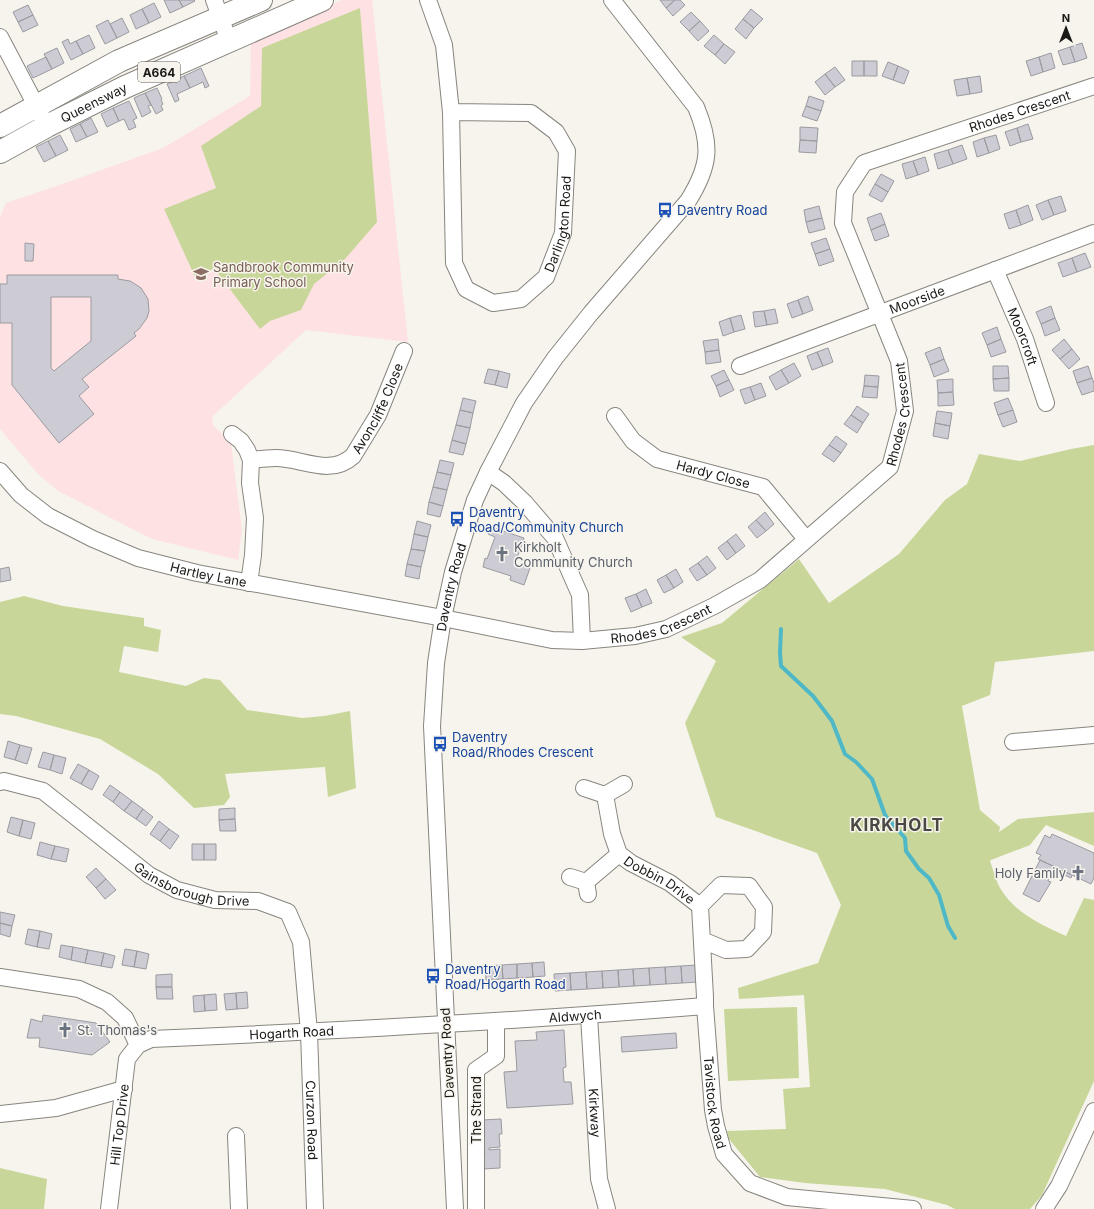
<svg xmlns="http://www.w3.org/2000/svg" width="1094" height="1209" viewBox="0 0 1094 1209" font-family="Inter,sans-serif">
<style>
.education{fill:#fee2e3}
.green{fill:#c8d799}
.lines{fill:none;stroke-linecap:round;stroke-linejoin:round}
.stream{stroke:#4fb8c7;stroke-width:4}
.building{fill:#cdccd4;stroke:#9b9aa1;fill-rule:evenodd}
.minor-casing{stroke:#87857e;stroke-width:18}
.highway-casing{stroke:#87857e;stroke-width:24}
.minor{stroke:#fff;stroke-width:16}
.highway{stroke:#fff;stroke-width:22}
.labels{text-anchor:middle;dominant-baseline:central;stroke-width:3;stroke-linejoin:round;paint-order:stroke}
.shield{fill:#f6f4ec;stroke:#5c5b56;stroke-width:1}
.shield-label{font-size:12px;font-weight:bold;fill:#1a1916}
.street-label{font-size:13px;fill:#1a1916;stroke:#f6f4ec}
.transit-label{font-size:13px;fill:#164399;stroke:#f6f4ec;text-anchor:start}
.education-label{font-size:13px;fill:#785e54;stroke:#f6f4ec;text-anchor:start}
.worship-label{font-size:13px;fill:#5b616d;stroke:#f6f4ec;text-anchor:start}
.district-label{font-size:17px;font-weight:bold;letter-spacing:1px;fill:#4a4842;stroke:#f6f4ec}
</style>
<rect width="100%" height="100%" fill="#f6f4ec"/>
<path class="education" d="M342 0H372L408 342 306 330 212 417 213 425 231 443 242 530 238 560 152 539 58 491 38 474 0 429V217L6 203 48 189 163 148 250 96 251 39Z"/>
<path class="green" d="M360 8 377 222 345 259 314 284 301 310 270 321 260 329 214 268 196 279 164 209 216 188 201 146 261 106 262 48Z
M1094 445V651L995 662 990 695 962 706 980 810 1000 827 999 832 1018 819 1094 812V846L1046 825 1030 845 991 860 990 861C993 869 995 877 998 884 1012 912 1040 924 1066 936L1084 898 1094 900V1081L1042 1195 1030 1209H955L947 1205 885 1189 805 1183 760 1177 729 1139 727 1131 786 1129 783 1089 810 1087 804 995 739 999 738 988 818 963 841 905 817 853 716 817 685 723 716 661 681 637 722 623 799 559 829 603 899 554 945 500 967 484 979 454 1020 461 1071 449Z
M24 596 63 606 144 618V626L161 630 158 652 124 646 119 672 186 686 204 678 220 680 247 710 302 718 324 716 350 711 356 788 328 797 325 767 225 774 230 797 224 805 194 808 158 774 100 739 16 716 0 714V602Z
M797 1007 799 1078 728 1081 724 1009Z
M0 1168 47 1179 44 1209H0Z"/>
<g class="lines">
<path class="stream" d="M781 629 780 653 781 666 813 696 823 709 832 721 845 754 856 762 872 779 885 815 905 838 906 851 919 869 929 878 939 895 948 926 955 938"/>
</g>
<path class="building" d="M164 0H179L183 7 170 13Z
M179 0H194L195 1 183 7Z
M660 0H675L666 8Z
M675 0H680L685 5 673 16 666 8Z
M154 3 161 17 149 23 142 9Z
M28 5 33 15 18 22 13 12Z
M142 9 149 23 136 29 130 15Z
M751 9 763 19 754 28 743 19Z
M691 12 700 21 689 31 680 22Z
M33 15 38 25 23 32 18 22Z
M122 18 129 32 117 38 110 24Z
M743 19 754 28 746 39 735 29Z
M108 20 117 38 105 44 96 26Z
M700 21 709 31 698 41 689 31Z
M89 35 95 48 83 54 76 41Z
M714 35 724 44 715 55 704 46Z
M68 39 70 44 76 41 83 54 71 60 62 42Z
M1082 43 1087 58 1075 62 1070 47Z
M724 44 735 52 725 64 715 55Z
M1070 47 1075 62 1063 65 1058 51Z
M57 48 64 63 52 69 44 54Z
M1051 53 1055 68 1043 72 1039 57Z
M46 57 52 69 33 78 27 66Z
M1039 57 1043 72 1031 76 1026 61Z
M852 61H864V76H852Z
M864 61H877V76H864Z
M888 62 898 66 893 80 882 76Z
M898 66 909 71 904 84 893 80Z
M835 67 845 80 835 87 825 74Z
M201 68 209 86 205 88 203 82 190 88 184 76Z
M825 74 835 87 825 95 815 82Z
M184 76 190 88 177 94 179 100 175 102 167 84Z
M980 76 982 92 970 94 967 78Z
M967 78 970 94 957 96 954 80Z
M157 88 162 99 161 100 163 104 161 106 163 110 156 114 145 93Z
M145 93 151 105 148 106 151 112 142 117 134 98Z
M809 96 824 101 821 111 806 106Z
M129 101 137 118 133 120 136 127 129 130 124 119 119 121 113 108Z
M806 106 821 111 817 121 802 116Z
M113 108 119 121 107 127 101 114Z
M91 118 98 132 87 137 80 124Z
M80 124 87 137 76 142 70 129Z
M1028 124 1033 139 1021 142 1017 128Z
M800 127 818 128 817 141 800 140Z
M1017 128 1021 142 1010 146 1005 132Z
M60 135 68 150 56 156 48 141Z
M996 135 1000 149 989 153 984 138Z
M984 138 989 153 977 157 973 142Z
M800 140 817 141 816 153 799 152Z
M48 141 56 156 44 162 36 147Z
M962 145 967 159 953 164 948 150Z
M948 150 953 164 938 169 934 154Z
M925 157 929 171 918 175 913 161Z
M913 161 918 175 906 179 902 164Z
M881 174 894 181 888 192 875 184Z
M875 184 888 192 882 202 869 195Z
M1061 196 1066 211 1054 215 1048 200Z
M1048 200 1054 215 1042 220 1036 205Z
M1028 205 1033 220 1021 225 1016 210Z
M819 206 822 218 806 222 804 210Z
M1016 210 1021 225 1009 229 1004 214Z
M881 213 885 224 871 230 867 218Z
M822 218 825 229 809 233 806 222Z
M885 224 889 236 875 241 871 230Z
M826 238 830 249 815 254 811 243Z
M25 243 34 244 33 261H25Z
M830 249 834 261 819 266 815 254Z
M1085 253 1091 267 1077 272 1072 258Z
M1072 258 1077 272 1063 277 1058 263Z
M7 275H118V279L130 281 135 284 141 288 148 299 149 311 147 318 139 329 134 333 136 336 82 379 89 387 79 396 94 414 59 443 12 385V323H0V284H7ZM51 297H91V341L54 371 51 368Z
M808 296 813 310 803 314 798 300Z
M798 300 803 314 792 318 787 304Z
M1051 306 1055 318 1041 324 1036 312Z
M775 309 778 323 767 325 764 311Z
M764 311 767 325 755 327 753 312Z
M741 315 745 329 734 332 730 318Z
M730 318 734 332 723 336 719 322Z
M1055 318 1060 330 1045 336 1041 324Z
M997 327 1001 339 987 345 982 333Z
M718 339 719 350 705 352 703 341Z
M1001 339 1006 352 991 357 987 345Z
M1064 339 1072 349 1060 359 1052 350Z
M940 347 944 359 930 365 925 353Z
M828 348 833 362 823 366 817 352Z
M1072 349 1080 359 1069 369 1060 359Z
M719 350 721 362 706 364 705 352Z
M817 352 823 366 812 370 807 356Z
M944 359 949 371 934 377 930 365Z
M794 363 801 376 789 383 781 370Z
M993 366H1008L1009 378 993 379Z
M1088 366 1092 378 1077 383 1073 371Z
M488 369 499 371 495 385 484 383Z
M724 370 729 380 716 386 711 376Z
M781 370 789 383 776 390 769 377Z
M499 371 510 374 507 388 495 385Z
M865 375 879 376 878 387 864 386Z
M1009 378V391H994L993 379Z
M1092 378 1094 383V391L1082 395 1077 383Z
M953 379V392L938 393 937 380Z
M729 380 734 390 720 397 716 386Z
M761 383 766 396 755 400 750 387Z
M864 386 878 387 877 398 862 397Z
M750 387 755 400 745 404 740 390Z
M953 392 954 405 938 406V393Z
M463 398 476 401 473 413 460 410Z
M1008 398 1013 410 998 415 994 403Z
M857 406 869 414 863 423 851 415Z
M460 410 473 413 470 428 456 425Z
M1013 410 1017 422 1003 427 998 415Z
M937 411 952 413 950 426 935 423Z
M851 415 863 423 857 433 844 424Z
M935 423 950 426 948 439 933 436Z
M456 425 470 428 466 444 452 440Z
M836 436 847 444 841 453 829 445Z
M452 440 466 444 463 455 449 452Z
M829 445 841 453 834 462 822 454Z
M440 460 454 463 451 475 437 472Z
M437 472 451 475 447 490 433 487Z
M433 487 447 490 443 506 429 502Z
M429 502 443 506 440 517 427 514Z
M765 512 774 524 766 531 756 520Z
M756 520 766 531 757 538 748 527Z
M417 521 431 525 428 537 414 534Z
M491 527 524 538 515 564 530 568 524 585 510 580 511 576 483 567 485 558 487 559 495 537 488 534Z
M414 534 428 537 425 551 411 549Z
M736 534 745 546 736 553 727 541Z
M727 541 736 553 727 560 718 548Z
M411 549 425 551 421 567 407 564Z
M707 556 716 568 707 575 698 563Z
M698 563 707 575 697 581 689 569Z
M407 564 421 567 419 579 405 576Z
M9 567 11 580 0 582V569Z
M676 569 683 582 674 588 666 575Z
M666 575 674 588 664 593 657 580Z
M646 589 652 603 642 607 636 594Z
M636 594 642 607 631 612 625 598Z
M8 741 20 745 15 760 4 757Z
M20 745 32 748 27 764 15 760Z
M43 752 54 755 50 770 38 767Z
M54 755 66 758 62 774 50 770Z
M78 764 89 770 81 784 70 778Z
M89 770 99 776 92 790 81 784Z
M110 785 120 792 113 802 103 795Z
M120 792 132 801 124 811 113 802Z
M132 801 143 809 136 819 124 811Z
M235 808V819L219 820V809Z
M143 809 153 817 146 826 136 819Z
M11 817 23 820 19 836 7 832Z
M235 819 236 831H220L219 820Z
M23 820 35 823 31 839 19 836Z
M159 821 169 829 160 841 150 834Z
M169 829 179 836 170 849 160 841Z
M1052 834 1094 853V878L1091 884 1038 859 1041 855 1036 853 1045 835 1050 838Z
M40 842 55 846 51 859 37 855Z
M192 844H204V860H192Z
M204 844H216V860H204Z
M55 846 69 849 66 862 51 859Z
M1040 860 1072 875 1071 878 1053 870 1048 881 1051 882 1039 902 1023 894Z
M96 868 106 879 96 888 86 877Z
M106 879 116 890 105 899 96 888Z
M0 912 15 915 12 926 0 923Z
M0 923 12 926 10 937 0 934Z
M28 929 40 931 37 947 25 944Z
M40 931 52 934 49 949 37 947Z
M61 945 73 947 71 960 59 957Z
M73 947 88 950 85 963 71 960Z
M125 949 137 951 134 967 122 965Z
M88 950 104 953 101 966 85 963Z
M137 951 149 954 146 969 134 967Z
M104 953 115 956 112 968 101 966Z
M544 962 545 976 533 977 532 963Z
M532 963 533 977 517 978V964Z
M517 964V978L503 979 502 965Z
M502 965 503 979 486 980 485 966Z
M697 965 698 982 682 983 681 966Z
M681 966 682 983 666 984 665 967Z
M665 967 666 984 650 985 649 968Z
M649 968 650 985 634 986 633 969Z
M633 969 634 986 619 987 618 970Z
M618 970 619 987 603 988 602 971Z
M602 971 603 988 587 989 586 972Z
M586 972 587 989 571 990 570 973Z
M570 973 571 990 555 991 554 974Z
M172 974V987H156V975Z
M156 987H172L173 999H157Z
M247 992 248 1008 237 1009 236 993Z
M236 993 237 1009 226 1010 224 994Z
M216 994 217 1010 205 1011 204 995Z
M204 995 205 1011 194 1012 193 996Z
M43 1015 96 1023 110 1042 92 1055 39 1047 40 1038H27L31 1019 42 1022Z
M564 1030 566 1067 563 1068 564 1082H571L573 1104 507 1108 504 1072 517 1071 515 1041 537 1040 536 1032Z
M676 1033 677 1048 622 1052 621 1037Z
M501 1119 502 1134H499L500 1147 489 1148V1150L500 1149V1168L483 1169 482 1153H485L484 1149 481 1150 482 1120Z"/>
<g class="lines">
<g class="minor-casing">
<g id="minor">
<path d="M214 0 229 41"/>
<path id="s1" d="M428 0 444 45 451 112 454 263 466 289 493 303 521 299 546 277 563 233 567 151 556 132 531 113 451 112"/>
<path d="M0 37 41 115"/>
<path id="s2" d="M995 270 1025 339 1046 403"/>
<path id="s3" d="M740 366 1094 233"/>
<path id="s4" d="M615 416 633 441 657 459 763 487 806 539"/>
<path d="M232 434 241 441 247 450 251 460 250 483 255 518 253 555 249 583"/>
<path id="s5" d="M251 460C259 459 268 458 276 458 302 458 330 477 353 456L378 415 404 351"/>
<path id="s6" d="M0 471 21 495 48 516 93 539 138 558 197 573 443 618 552 640 582 641 635 636 666 629 714 606 760 580 890 467 905 411 899 361 843 223 845 192 864 163 1094 86"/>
<path d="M488 472 504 483 525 503 555 538 580 595 582 641"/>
<path d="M1013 742 1094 735"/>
<path id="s7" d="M0 782 4 781 43 791 149 875 177 890 215 900 258 901 288 912 301 942 309 1032 315 1209"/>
<path d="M584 788 605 795 624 784"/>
<path id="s8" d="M605 795 612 834 619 854 631 863 670 883 700 906"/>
<path d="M570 877 586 882 588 894"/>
<path d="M586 882 619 854"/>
<path id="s9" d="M702 940 726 950 747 949 763 932 764 907 749 886 721 885 700 906 705 997V1006L713 1110 716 1126 724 1154 750 1183 787 1197 913 1209"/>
<path d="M0 977 79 989 107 1002 125 1018 138 1045"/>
<path id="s10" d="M589 1016 599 1179 607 1209"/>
<path d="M0 1114 56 1108 124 1089"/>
<path d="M236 1136 239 1209"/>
<path id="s11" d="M109 1209 127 1059 138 1045 151 1039C336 1031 521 1021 705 1006"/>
<path id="s12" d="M455 1209 432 726 436 663 443 618 453 572 475 500 488 472 524 403 555 358 591 313 688 201C710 166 712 145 696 107L612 0"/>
<path d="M476 1209V1070L496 1056V1021"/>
<path d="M1044 1209 1059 1186 1094 1111"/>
</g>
</g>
<g class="highway-casing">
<g id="highway">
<path d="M0 126 119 61 261 0"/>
<path id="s13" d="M0 152 47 126 125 87 322 0"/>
</g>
</g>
<use href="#minor" class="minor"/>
<use href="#highway" class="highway"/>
</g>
<defs>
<g id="bus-bare" transform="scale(1.2)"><path d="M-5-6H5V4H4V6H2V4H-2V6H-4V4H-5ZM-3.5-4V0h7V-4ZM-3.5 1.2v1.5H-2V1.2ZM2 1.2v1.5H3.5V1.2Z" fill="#1a4fb4" stroke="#f6f4ec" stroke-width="2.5" paint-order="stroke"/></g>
<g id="school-bare" transform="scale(1.2)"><path d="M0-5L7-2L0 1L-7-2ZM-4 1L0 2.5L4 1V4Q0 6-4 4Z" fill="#8d6e63" stroke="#f6f4ec" stroke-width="2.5" paint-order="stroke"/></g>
<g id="church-bare" transform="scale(1.2)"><path d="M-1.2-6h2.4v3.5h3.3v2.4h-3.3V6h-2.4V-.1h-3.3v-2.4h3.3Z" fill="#6b7280" stroke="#f6f4ec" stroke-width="2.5" paint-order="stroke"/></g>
</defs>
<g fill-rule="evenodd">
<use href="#bus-bare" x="665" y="210"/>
<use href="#school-bare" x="201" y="274"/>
<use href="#bus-bare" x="457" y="519"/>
<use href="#church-bare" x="502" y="554"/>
<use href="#bus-bare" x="440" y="744"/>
<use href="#church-bare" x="1078" y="873"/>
<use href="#bus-bare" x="433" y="976"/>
<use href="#church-bare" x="65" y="1030"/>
</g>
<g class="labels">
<rect class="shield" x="138" y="62" width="42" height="20" rx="3"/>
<g class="shield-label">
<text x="159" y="72">A664</text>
</g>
<g class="street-label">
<text stroke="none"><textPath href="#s13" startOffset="106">Queensway</textPath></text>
<text stroke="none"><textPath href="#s6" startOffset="1468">Rhodes Crescent</textPath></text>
<text stroke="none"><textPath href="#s1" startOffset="442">Darlington Road</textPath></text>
<text stroke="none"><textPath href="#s3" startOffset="189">Moorside</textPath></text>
<text stroke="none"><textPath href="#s2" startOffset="72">Moorcroft</textPath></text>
<text stroke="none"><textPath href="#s5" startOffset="159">Avoncliffe Close</textPath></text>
<text stroke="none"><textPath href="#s6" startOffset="1035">Rhodes Crescent</textPath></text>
<text stroke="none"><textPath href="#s4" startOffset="119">Hardy Close</textPath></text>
<text stroke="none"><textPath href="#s6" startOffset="238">Hartley Lane</textPath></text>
<text stroke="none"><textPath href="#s12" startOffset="624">Daventry Road</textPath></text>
<text stroke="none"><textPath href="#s6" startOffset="699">Rhodes Crescent</textPath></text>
<text stroke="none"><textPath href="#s8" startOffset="109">Dobbin Drive</textPath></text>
<text stroke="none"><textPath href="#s7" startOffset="224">Gainsborough Drive</textPath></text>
<text stroke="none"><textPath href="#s11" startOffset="608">Aldwych</textPath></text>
<text stroke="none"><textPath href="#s11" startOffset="324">Hogarth Road</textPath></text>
<text transform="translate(447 1053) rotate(-93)">Daventry Road</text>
<text stroke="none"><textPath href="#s9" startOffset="376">Tavistock Road</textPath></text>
<text transform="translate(476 1110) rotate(-90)">The Strand</text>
<text stroke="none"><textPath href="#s10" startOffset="97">Kirkway</textPath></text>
<text stroke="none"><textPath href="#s7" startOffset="537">Curzon Road</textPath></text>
<text stroke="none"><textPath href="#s11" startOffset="85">Hill Top Drive</textPath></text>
</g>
<g class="transit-label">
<text x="677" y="210">Daventry Road</text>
<text x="469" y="512">Daventry<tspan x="469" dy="15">Road/Community Church</tspan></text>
<text x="452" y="737">Daventry<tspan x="452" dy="15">Road/Rhodes Crescent</tspan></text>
<text x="445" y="969">Daventry<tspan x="445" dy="15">Road/Hogarth Road</tspan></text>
</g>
<g class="education-label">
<text x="213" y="267">Sandbrook Community<tspan x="213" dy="15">Primary School</tspan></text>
</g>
<g class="worship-label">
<text x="514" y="547">Kirkholt<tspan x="514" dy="15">Community Church</tspan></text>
<text x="1066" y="873" text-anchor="end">Holy Family</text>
<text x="77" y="1030">St. Thomas's</text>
</g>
<g class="district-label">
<text x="897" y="825">KIRKHOLT</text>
</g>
</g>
<g transform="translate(1066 28)" stroke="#f6f4ec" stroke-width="3" paint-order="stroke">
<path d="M0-3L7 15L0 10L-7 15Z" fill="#1a1916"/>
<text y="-6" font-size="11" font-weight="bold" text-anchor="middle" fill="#1a1916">N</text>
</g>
</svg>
